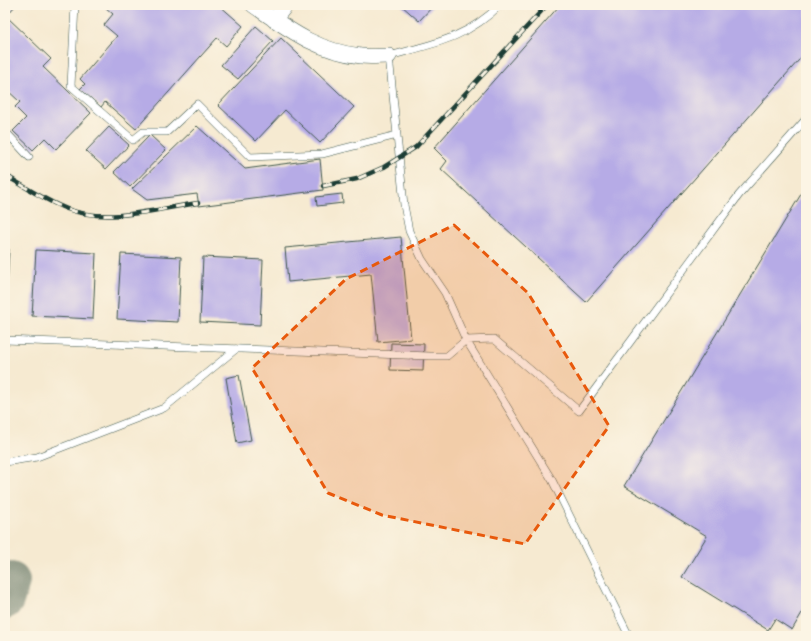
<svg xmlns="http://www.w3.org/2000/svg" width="811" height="641" viewBox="0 0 811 641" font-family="'Indie Flower',sans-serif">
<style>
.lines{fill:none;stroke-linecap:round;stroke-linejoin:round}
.taxiway{stroke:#8a9482;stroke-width:38}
.building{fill:#b6abe6}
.lane-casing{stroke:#3f574c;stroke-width:8}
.street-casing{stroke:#3f574c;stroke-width:16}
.lane{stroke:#fff;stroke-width:7}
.street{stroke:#fff;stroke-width:15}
.rail-casing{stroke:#1f3d34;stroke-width:4.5}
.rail{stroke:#fcf5e5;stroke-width:3;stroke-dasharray:9;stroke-linecap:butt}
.marked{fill:#e8590c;fill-opacity:0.2;stroke:#e8590c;stroke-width:3;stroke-dasharray:8 5;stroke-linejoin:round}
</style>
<rect width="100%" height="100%" fill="#fcf5e5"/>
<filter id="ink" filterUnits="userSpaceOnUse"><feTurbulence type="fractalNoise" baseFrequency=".025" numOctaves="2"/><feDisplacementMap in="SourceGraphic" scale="8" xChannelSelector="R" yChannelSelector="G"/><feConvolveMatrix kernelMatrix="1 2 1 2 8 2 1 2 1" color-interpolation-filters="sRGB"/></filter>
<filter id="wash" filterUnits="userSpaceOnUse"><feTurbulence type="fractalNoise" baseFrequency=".012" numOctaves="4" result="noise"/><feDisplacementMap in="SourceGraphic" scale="16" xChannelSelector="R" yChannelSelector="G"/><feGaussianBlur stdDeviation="0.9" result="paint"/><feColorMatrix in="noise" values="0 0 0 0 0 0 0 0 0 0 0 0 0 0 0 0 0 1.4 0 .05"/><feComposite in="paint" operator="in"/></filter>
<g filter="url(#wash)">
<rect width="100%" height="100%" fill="#f6ead1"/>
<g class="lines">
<path class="taxiway" d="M5 600 11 581"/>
</g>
<g id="blocks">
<path class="building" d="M5 5H16L6 16 51 59 43 67 91 113 56 149 45 138 33 150 13 131 26 118 15 107 20 102 5 88Z
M107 5H219L243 26 226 46 217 38 136 129 105 102 101 107 80 89 85 84 80 79 117 36 104 25 113 14 105 7Z
M401 5H434L419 21Z
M560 5H806V52L586 302 441 169 447 161 434 148Z
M256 26 273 41 238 79 221 65Z
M281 38 354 107 320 143 285 110 256 141 218 105Z
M197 126 245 169 320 159 323 190 199 206 197 194 147 200 132 189Z
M109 127 129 145 106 169 86 151Z
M150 135 166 150 130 187 114 172Z
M806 186V606L792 630 775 619 768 630 682 577 707 536 624 486Z
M342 194 343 203 317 206 316 197Z
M401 237 411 339 378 342 371 274 288 282 285 248Z
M5 248 9 249 6 309H5Z
M36 250 96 253 93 319 32 316Z
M121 254 181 257 178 322 117 319Z
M203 257 263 260 260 325 200 322Z
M391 343 424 344 423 371 390 370Z
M239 375 251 440 237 443 226 378Z"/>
</g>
</g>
<g filter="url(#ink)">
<use href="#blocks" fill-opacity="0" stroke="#3f574c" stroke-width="1"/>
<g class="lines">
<g class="lane-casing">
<path id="lane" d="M75 5 71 86 133 140 143 132H167L197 104 250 157 322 154 397 135
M500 5C466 39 432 44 389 56L404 205 409 231 422 259 445 293 466 340 494 339 579 411 739 195 806 119
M5 131 29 157
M5 340 430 356H447L466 340 552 480 629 636
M5 462 37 457 164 408 236 349"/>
</g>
<g class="street-casing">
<path id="street" d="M253 5C288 29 316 51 361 56 370 57 380 56 389 56
M274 20 286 5"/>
</g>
<use href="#lane" class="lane"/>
<use href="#street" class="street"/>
<g class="rail-casing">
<path id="rail" d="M5 175C25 187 46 201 67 209 108 224 157 209 198 203
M323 186 357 179 384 167 416 147 547 5"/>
</g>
<use href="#rail" class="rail"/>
</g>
</g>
<path class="marked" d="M454 225 528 293 609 426 525 544 382 515 328 493 252 368 346 279Z"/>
<rect width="811" height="641" fill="none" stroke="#fcf5e5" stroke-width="20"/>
</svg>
